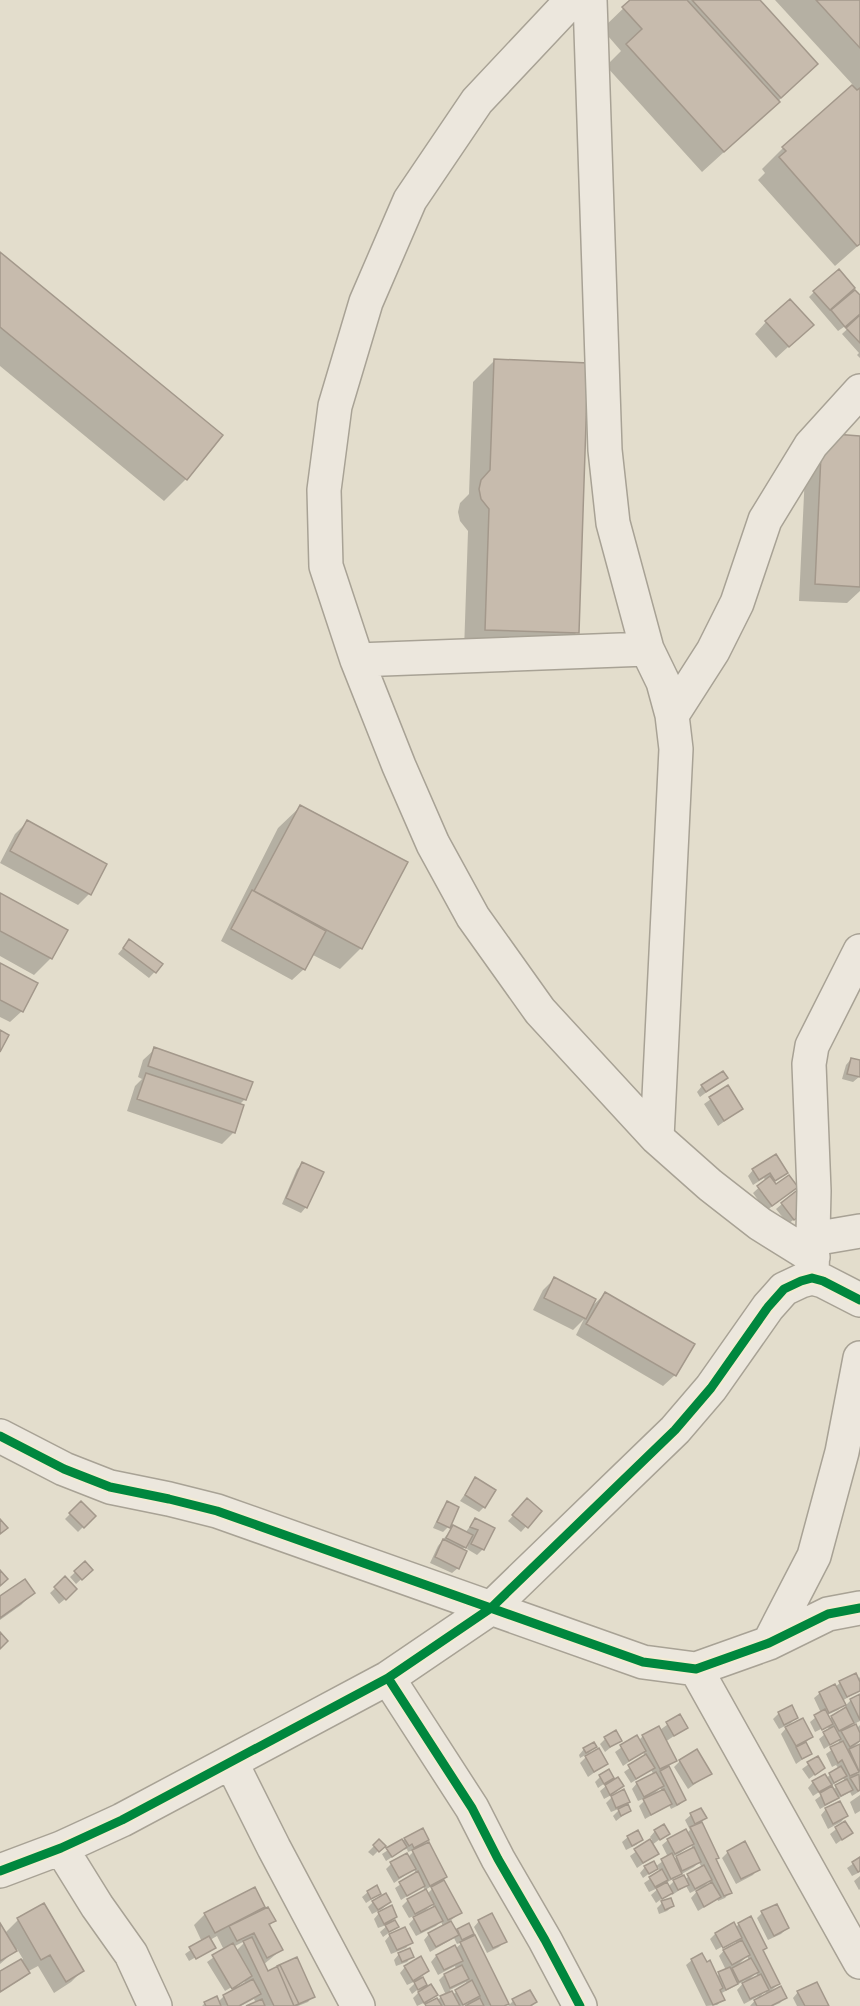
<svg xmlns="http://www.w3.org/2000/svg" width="860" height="2006" viewBox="0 0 860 2006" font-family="'PT Serif',serif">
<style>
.shadow{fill:#0003;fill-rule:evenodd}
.building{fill:#c7bbad;stroke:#a3988b;stroke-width:1.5}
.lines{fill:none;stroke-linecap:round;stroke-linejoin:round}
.minor-casing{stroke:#a8a295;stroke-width:36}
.minor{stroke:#ece7dd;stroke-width:33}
.cycleway-casing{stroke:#f4ebd1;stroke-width:13}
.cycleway{stroke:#00873e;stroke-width:9}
</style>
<rect width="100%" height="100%" fill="#e3ddcc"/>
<path class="shadow" d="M632 0H758L816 64 756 123 702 172 606 66 621 51 602 29Z
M775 0H860V244L835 266 758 180 765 173 762 169 783 148 853 85Z
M0 254 186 479 164 501 0 366Z
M853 288 841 301 842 303 860 298V316L838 331 809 297 814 292Z
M860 317V358L857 355 859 353 842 334Z
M766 322 800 336 776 358 755 334Z
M495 360 577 632 556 654 464 651 468 531 460 521 458 512 460 503 469 494 473 382Z
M860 437V591L847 603 799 601 806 452Z
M300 807 361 948 340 969 311 954 304 969 292 980 221 941 278 828Z
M27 822 89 894 78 905 0 863 15 834Z
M0 895 51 958 34 975 0 956Z
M129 941 161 965 149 978 118 954Z
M0 965 22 1011 10 1022 0 1017Z
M155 1049 245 1099 239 1105 234 1132 222 1144 127 1111 135 1086 142 1079 138 1077 143 1060Z
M851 1059 860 1062 859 1077 853 1082 842 1079 846 1065Z
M726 1078 700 1097 697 1092 702 1086Z
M728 1087 741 1109 718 1126 704 1104Z
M302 1164 306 1207 301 1213 282 1204 297 1169Z
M753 1170 787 1172 773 1183 791 1192 766 1211 753 1193 766 1181 764 1178 753 1185 748 1176Z
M782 1204 805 1211 788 1224 776 1209Z
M554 1279 591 1307 605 1294 675 1375 663 1386 576 1335 584 1319 573 1330 533 1310 543 1290Z
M476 1479 484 1507 479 1512 460 1501Z
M81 1503 94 1516 78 1532 65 1519Z
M448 1503V1527L443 1532 433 1528 442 1509Z
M522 1506 540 1511 521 1532 508 1521Z
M475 1520 493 1529 483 1549 477 1555 467 1549 469 1542 462 1550 458 1568 452 1573 430 1563 438 1546 453 1527 465 1533Z
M85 1563 91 1570 76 1584 70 1577Z
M65 1579 70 1595 59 1604 50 1593Z
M33 1593 21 1605 0 1620V1598Z
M855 1675 857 1680 860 1677V1690L842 1701 844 1704 838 1710 827 1715 829 1719 847 1709 845 1706 851 1700 860 1696V1721L854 1724 853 1722 843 1731 855 1726 854 1724 856 1729 860 1725V1741L853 1748 860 1745V1772L857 1773 859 1777 860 1775V1791L852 1796 850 1792 820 1809 815 1800 830 1789 828 1786 813 1796 808 1788 813 1782 826 1778 839 1769 836 1765 832 1767 826 1754 840 1744 838 1740 824 1749 819 1739 830 1730 827 1726 815 1732 810 1722 821 1713 814 1698 820 1693 835 1687 840 1683ZM843 1778 845 1781 832 1790 831 1786Z
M779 1713 796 1717 791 1723 779 1729 773 1719Z
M679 1716 686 1728 665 1742 675 1760 668 1767 684 1800 679 1805 671 1809 669 1805 645 1819 639 1806 648 1797 638 1801 632 1789 637 1783 654 1775 651 1770 631 1783 624 1772 645 1757 643 1752 623 1766 615 1752 636 1737 638 1741 643 1736 660 1730ZM660 1788 662 1791 653 1795Z
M787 1727 811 1737 805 1743 810 1754 796 1764 781 1734Z
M605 1739 620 1740 605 1752 600 1744Z
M595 1747 589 1753 580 1758 579 1755 584 1749Z
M586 1757 606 1764 588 1777 580 1763Z
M817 1758 823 1768 809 1779 802 1769Z
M680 1761 710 1773 688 1789 674 1767Z
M600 1777 612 1778 598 1788 595 1782Z
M606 1786H622L615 1793 604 1799 600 1791Z
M860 1795V1811L855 1814 850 1802Z
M612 1797 628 1801 621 1809 629 1811 616 1821 613 1816 621 1808 611 1812 606 1803Z
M826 1809 846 1816 841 1822 828 1829 821 1815Z
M691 1815 705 1818 700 1823 714 1860 730 1892 725 1898 718 1901 717 1899 698 1911 691 1898 700 1888 690 1893 686 1886 672 1895 671 1892 656 1903 651 1895 660 1887 649 1892 644 1883 660 1872 658 1867 643 1878 640 1873 645 1867H655L668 1857 662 1845 668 1840 687 1833 690 1830 685 1820ZM691 1845 693 1849 681 1855 680 1853ZM680 1853H681L673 1860 672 1857ZM699 1862 702 1868 685 1879 674 1881 668 1887 666 1883 694 1867ZM709 1881 711 1885 702 1889Z
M844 1823 851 1833 836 1844 830 1834Z
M655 1831 668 1833 652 1845 657 1854 637 1868 630 1856 652 1840 650 1837Z
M628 1837 642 1840 636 1845 626 1850 622 1842Z
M405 1839 427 1840 418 1849 445 1876 436 1886 460 1913 450 1921 456 1933 458 1930 472 1934 465 1941 474 1937 508 2006 513 2001 535 2002 532 2006H508L507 2004 504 2006H467L468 2003 463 2006H425L446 1995 439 1980 444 1975 456 1969 455 1966 438 1975 431 1962 436 1956 454 1947 455 1949 463 1942 457 1944 454 1938 430 1952 424 1940 429 1934 443 1927 441 1921 436 1926 416 1936 409 1924 418 1914 409 1918 402 1906 408 1900 425 1891 423 1886 401 1900 395 1888 416 1874 414 1869 394 1883 386 1869 391 1864 408 1857 416 1849 408 1852 407 1849 403 1850 386 1861 382 1854ZM435 1884 436 1885 427 1894 425 1890ZM432 1904 434 1908 423 1913ZM466 1982 467 1985 452 1995 450 1990Z
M379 1841 383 1846 373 1856 368 1852Z
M744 1843 758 1869 753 1875 736 1884 722 1858 728 1852Z
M860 1859V1872L852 1876 847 1868Z
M860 1876V1889L859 1890 854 1881Z
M254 1889 265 1910 274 1921 269 1926 281 1950 263 1965 267 1972 313 1996 308 2002 298 2006H249L256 2003 254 1999 241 2006H202L205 2003 218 2002 226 1994 245 1982V1979L225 1991 207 1962 224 1950 217 1936 210 1940 214 1948 210 1952V1949L189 1961 185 1954 202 1942 194 1925 205 1914ZM243 1942 244 1943 236 1951 233 1947Z
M368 1892 380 1894 366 1903 362 1897Z
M373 1902H390L382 1909 372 1914 368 1907Z
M662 1903 673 1906 667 1911 659 1914 657 1908Z
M379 1913 396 1917 388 1924 397 1927 383 1937 380 1932 389 1924 378 1928 374 1919Z
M762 1913 787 1928 781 1934 768 1940 757 1918Z
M18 1920 82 1971 71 1982 54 1993 38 1966 27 1972 23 1978 0 1992V1973L23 1959 17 1949 0 1964V1925L5 1933Z
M479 1921 505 1941 499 1947 487 1953 474 1927Z
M733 1924 735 1928 739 1924 765 1948 762 1951 778 1984 768 1994 785 1997 780 2003 773 2006H750L759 1996 744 2004 737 1990 746 1980 720 1994 723 2000 717 2005 706 2006 686 1965 692 1960 716 1977 726 1970 719 1956 727 1947 736 1943V1939L716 1950 710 1939 715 1934ZM747 1956 749 1960 738 1965ZM756 1973 758 1977 747 1982ZM765 1991 767 1995 757 2000Z
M390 1935 411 1942 406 1948 391 1954 385 1941Z
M399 1954 412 1956 407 1962 396 1966 394 1960Z
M405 1967 427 1971 421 1977 425 1984 412 1994 409 1989 418 1980 407 1985 400 1973Z
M798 1992 827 2006H797L793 1998Z
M418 1993 436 1994 430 2000 417 2006 413 1998Z"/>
<path class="building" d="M630 0H687L780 102 724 152 626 44 642 29 622 7Z
M692 0H760L818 64 781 98Z
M816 0H860V48Z
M852 85 857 90 860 88V244L857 246 779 157 786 151 782 147Z
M0 252 223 435 187 480 0 327Z
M839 269 855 288 830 310 813 291Z
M855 290 860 295V314L845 327 831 310Z
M790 299 814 325 789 347 765 321Z
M860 315V343L846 328Z
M494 359 588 363 579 633 485 630 489 509 481 499 479 489 481 480 490 470Z
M822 433 860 436V587L815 584Z
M300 805 408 862 362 949 254 891Z
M27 820 107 864 91 895 10 851Z
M252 890 326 931 305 970 231 929Z
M0 893 68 930 52 959 0 931Z
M129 939 163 964 156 973 123 948Z
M0 963 38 983 23 1012 0 1000Z
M0 1030 9 1035 0 1052Z
M154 1047 253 1082 246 1100 148 1066Z
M851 1058 860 1060V1077L847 1074Z
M723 1071 728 1078 706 1092 701 1085Z
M146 1073 244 1105 235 1133 137 1099Z
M728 1085 743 1109 724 1121 709 1097Z
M776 1154 788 1173 775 1181 770 1173 759 1180 752 1169Z
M302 1162 324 1172 307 1208 286 1198Z
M789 1175 798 1187 772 1206 757 1186 770 1176 776 1184Z
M800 1188 813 1206 794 1220 781 1203Z
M554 1277 596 1299 586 1319 544 1298Z
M605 1292 695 1344 676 1376 586 1324Z
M475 1477 496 1490 485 1508 465 1495Z
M527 1498 542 1511 528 1528 512 1515Z
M81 1501 96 1516 84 1528 69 1513Z
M447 1501 459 1507 450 1528 437 1522Z
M475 1518 495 1528 484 1550 471 1544 478 1530 470 1527Z
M0 1519 8 1528 0 1534Z
M453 1525 473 1535 466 1548 446 1538Z
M443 1539 467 1551 459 1569 435 1557Z
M85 1561 93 1570 82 1580 74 1571Z
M0 1570 8 1579 0 1586Z
M65 1576 77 1589 66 1600 54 1587Z
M25 1579 35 1593 0 1618V1596Z
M0 1632 8 1641 0 1649Z
M856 1673 860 1682V1691L847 1697 839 1681Z
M835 1684 846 1705 829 1713 819 1692Z
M860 1694V1720L850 1699Z
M792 1705 798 1718 784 1725 778 1712Z
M846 1707 854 1723 839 1731 831 1716Z
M825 1709 833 1724 822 1730 814 1715Z
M680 1714 688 1728 674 1736 666 1722Z
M803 1718 813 1737 796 1746 785 1727Z
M856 1724 860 1733V1741L850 1747 841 1731Z
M659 1726 677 1761 660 1769 642 1735Z
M834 1726 841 1739 830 1745 823 1732Z
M616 1730 622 1741 610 1747 604 1737Z
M637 1735 646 1751 629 1761 620 1745Z
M843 1741 859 1772 850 1776 842 1760 838 1763 830 1747Z
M594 1742 597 1747 586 1753 583 1748Z
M806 1742 812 1754 802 1759 796 1747Z
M860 1744V1770L859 1771 849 1749Z
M599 1748 608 1764 594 1772 585 1756Z
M697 1749 712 1774 693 1784 679 1760Z
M646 1754 655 1768 636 1779 628 1765Z
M818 1756 825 1768 815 1775 807 1762Z
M669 1766 686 1800 677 1805 660 1771Z
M841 1766 847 1776 834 1783 829 1773Z
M609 1769 614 1778 604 1784 599 1775Z
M656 1772 664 1786 644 1797 636 1782Z
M825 1774 832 1785 819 1792 812 1781Z
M859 1774 860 1790 858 1791 850 1778Z
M618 1777 624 1786 610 1795 605 1785Z
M847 1779 853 1790 841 1796 835 1785Z
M832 1786 839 1798 825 1805 820 1793Z
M624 1789 630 1802 616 1808 611 1796Z
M664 1789 672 1804 651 1815 643 1799Z
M840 1801 848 1816 833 1824 825 1808Z
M628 1804 631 1811 621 1816 618 1809Z
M701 1808 707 1818 695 1824 690 1813Z
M845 1821 853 1833 842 1840 835 1827Z
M702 1822 719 1858 716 1859 732 1893 724 1896 690 1827Z
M664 1824 670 1834 660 1840 654 1830Z
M423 1828 429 1840 414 1848 412 1844 409 1846 404 1838Z
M686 1829 694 1844 675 1854 667 1839Z
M638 1830 643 1840 632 1846 627 1836Z
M379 1839 386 1846 379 1852 373 1845Z
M402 1839 407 1847 392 1857 386 1848Z
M650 1839 659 1854 643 1863 634 1849Z
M745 1841 760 1870 741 1879 727 1851Z
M429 1842 447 1877 430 1886 412 1850Z
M694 1847 701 1862 682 1871 676 1856Z
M407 1853 416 1869 399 1878 390 1862Z
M672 1853 682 1874 671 1879 661 1859Z
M860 1857V1871L858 1872 852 1862Z
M654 1861 658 1869 649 1874 644 1866Z
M704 1865 712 1880 695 1889 687 1874Z
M662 1869 668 1880 655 1887 649 1877Z
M418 1871 425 1886 407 1896 399 1882Z
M684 1875 689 1885 678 1890 673 1880Z
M444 1880 462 1913 448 1920 431 1887Z
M667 1882 673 1893 662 1899 656 1888Z
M712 1882 721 1897 704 1907 696 1891Z
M377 1885 381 1894 371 1899 367 1891Z
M255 1887 265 1907 215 1933 204 1913Z
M426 1889 434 1904 415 1914 407 1899Z
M386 1893 391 1902 378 1910 372 1901Z
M671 1898 674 1906 665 1910 661 1901Z
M44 1903 84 1971 66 1982 50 1955 41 1960 17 1918Z
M777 1904 789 1928 774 1936 761 1911Z
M392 1905 397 1917 384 1924 378 1912Z
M435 1906 443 1921 421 1932 413 1917Z
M268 1907 276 1921 269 1924 283 1950 267 1958 254 1933 237 1941 229 1926Z
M492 1913 507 1942 493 1948 478 1920Z
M751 1916 767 1948 763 1950 780 1984 771 1988 738 1923Z
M395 1920 399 1927 389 1932 385 1925Z
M451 1921 459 1935 436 1947 428 1933Z
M734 1922 742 1938 723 1948 715 1933Z
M0 1923 17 1951 0 1961Z
M469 1923 474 1934 462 1940 457 1929Z
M405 1927 413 1943 397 1950 389 1934Z
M475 1935 509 2004 504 2006H491L460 1942Z
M209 1936 216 1948 196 1959 189 1947Z
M252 1937 268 1971 280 1965 299 2004 294 2006H274L243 1941Z
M742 1940 750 1955 732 1965 723 1950Z
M233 1943 252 1976 232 1989 212 1955Z
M455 1945 463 1961 444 1970 436 1955Z
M410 1948 414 1957 402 1962 398 1953Z
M702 1953 707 1962 710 1960 723 1988 720 1990 725 2000 713 2005 691 1959Z
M421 1956 429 1971 413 1981 404 1966Z
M297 1957 315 1997 294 2006 277 1966Z
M751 1958 759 1972 739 1982 732 1968Z
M21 1959 30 1973 0 1992V1971Z
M462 1965 469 1979 450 1988 444 1974Z
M730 1967 738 1984 726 1990 718 1972Z
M761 1974 769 1990 750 1999 742 1983Z
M423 1977 427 1985 418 1990 414 1982Z
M253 1979 261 1994 239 2006H228L223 1995Z
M472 1980 480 1996 463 2005 455 1990Z
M817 1982 829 2006H805L797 1991Z
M431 1984 438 1995 424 2003 418 1992Z
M781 1986 787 1998 771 2006H757L754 2000Z
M530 1990 537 2002 530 2006H516L512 1999Z
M452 1991 460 2006H445L440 1996Z
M217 1996 221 2006H206L204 2002Z
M437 1998 442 2006H426L425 2004Z
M480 1998 484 2006H465Z
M262 1999 265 2006H246Z"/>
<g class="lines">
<g class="minor-casing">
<path id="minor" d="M572 0 477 101 410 200 366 302 335 406 324 490 326 566 357 660 399 766 433 844 473 917 540 1011 657 1138 710 1185 760 1224 813 1257
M590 0 605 450 613 523 647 649 663 682 672 715 676 749 657 1138
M357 660 647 649
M672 715 713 651 737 603 765 520 811 445 860 391
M813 1239 860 1231
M812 1276 814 1191 809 1064 812 1046 860 951
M0 1436 64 1469 110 1487 169 1499 217 1511 643 1662 696 1669 769 1643 828 1614 860 1608
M769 1643 814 1556 842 1452 860 1358
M696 1669 860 1962
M388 1678 472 1808 498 1859 545 1940 580 2006
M231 1762 274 1848 358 2006
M61 1848 97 1906 131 1954 155 2006
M0 1871 61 1848 122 1820 388 1678 491 1608 675 1430 711 1388 768 1307 784 1289 801 1281 812 1278 823 1281 860 1300"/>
</g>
<use href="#minor" class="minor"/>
<g class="cycleway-casing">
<path id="cycleway" d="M0 1436 64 1469 110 1487 169 1499 217 1511 643 1662 696 1669 769 1643 828 1614 860 1608
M388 1678 472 1808 498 1859 545 1940 580 2006
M0 1871 61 1848 122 1820 388 1678 491 1608 675 1430 711 1388 768 1307 784 1289 801 1281 812 1278 823 1281 860 1300"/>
</g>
<use href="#cycleway" class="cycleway"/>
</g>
</svg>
